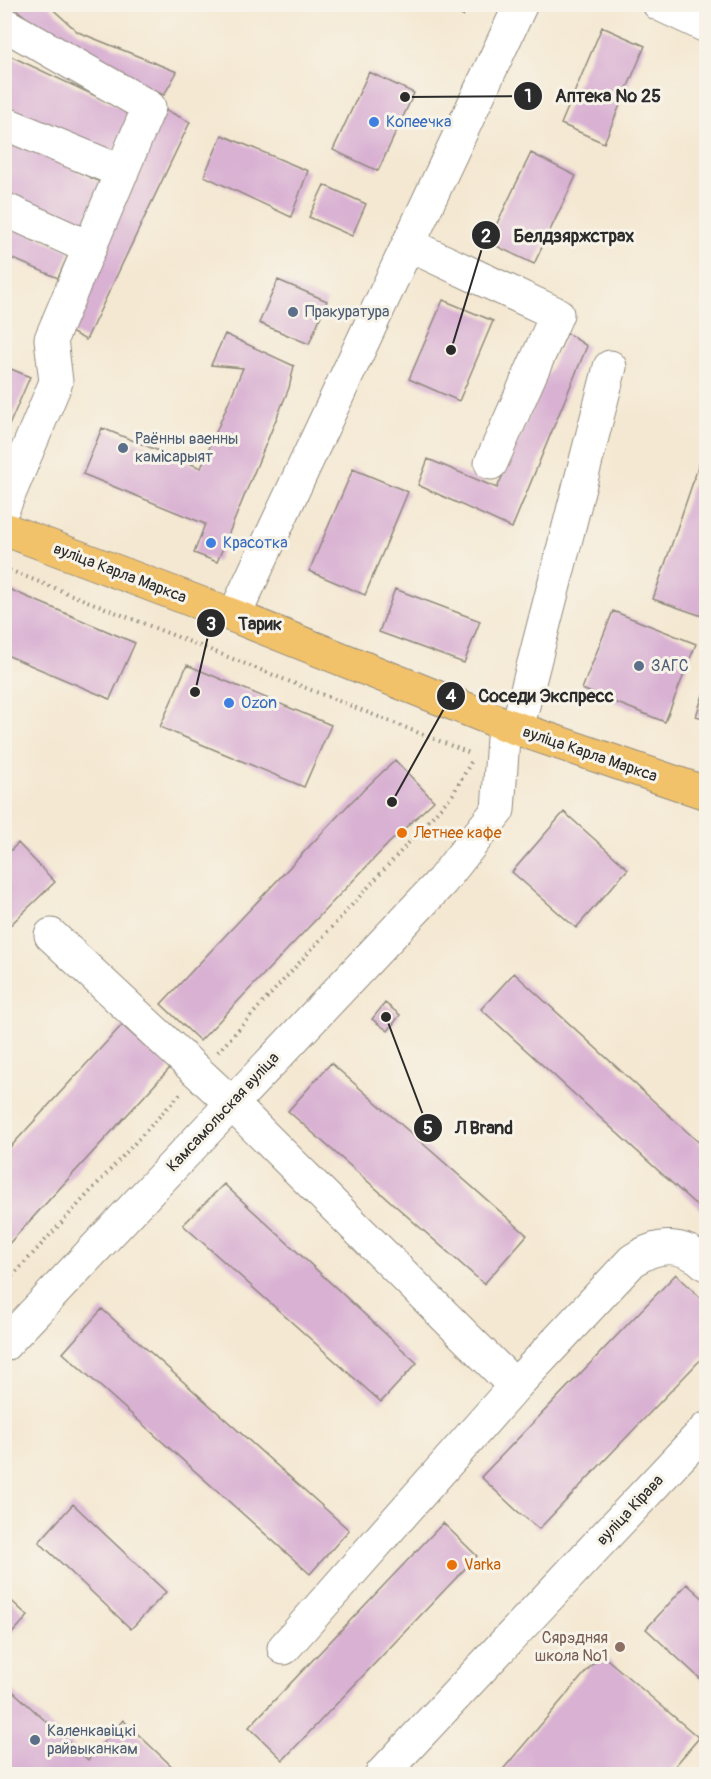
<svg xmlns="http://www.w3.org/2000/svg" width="711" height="1779" viewBox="0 0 711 1779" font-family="Pangolin,sans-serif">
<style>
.building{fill:#d9b1d3}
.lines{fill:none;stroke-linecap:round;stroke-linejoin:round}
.minor-casing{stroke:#908a7e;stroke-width:35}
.major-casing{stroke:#908a7e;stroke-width:35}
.path{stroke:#908a7e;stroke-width:4;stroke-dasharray:1.5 4.5;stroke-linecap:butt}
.minor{stroke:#fff;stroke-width:33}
.major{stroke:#f2c26a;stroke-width:33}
.shop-dot{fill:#3f7fe0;stroke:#f7f3e8;stroke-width:2}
.service-dot{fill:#5c6f8a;stroke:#f7f3e8;stroke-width:2}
.food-dot{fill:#e8710a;stroke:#f7f3e8;stroke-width:2}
.education-dot{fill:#8d6e63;stroke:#f7f3e8;stroke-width:2}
.labels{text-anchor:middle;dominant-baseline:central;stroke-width:6;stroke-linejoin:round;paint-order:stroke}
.shop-label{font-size:16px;fill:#366cbe;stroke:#f7f3e8;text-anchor:start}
.service-label{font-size:16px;fill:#4e5e75;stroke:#f7f3e8;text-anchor:start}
.street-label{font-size:16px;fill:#2b2b2b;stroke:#f7f3e8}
.food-label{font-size:16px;fill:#c56008;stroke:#f7f3e8;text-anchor:start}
.education-label{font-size:16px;fill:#785e54;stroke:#f7f3e8;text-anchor:end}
.leader{fill:none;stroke:#2b2b2b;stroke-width:2}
.callout-dot{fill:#2b2b2b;stroke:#f7f3e8;stroke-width:2}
.mark-label{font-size:18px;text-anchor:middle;font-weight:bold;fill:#fff}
.callout-label{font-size:18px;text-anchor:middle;font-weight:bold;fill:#2b2b2b;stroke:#f7f3e8;stroke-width:6;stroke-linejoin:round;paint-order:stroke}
</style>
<rect width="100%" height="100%" fill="#f7f3e8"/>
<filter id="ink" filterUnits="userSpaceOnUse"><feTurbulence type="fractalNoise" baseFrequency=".0167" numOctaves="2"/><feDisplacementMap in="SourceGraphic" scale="12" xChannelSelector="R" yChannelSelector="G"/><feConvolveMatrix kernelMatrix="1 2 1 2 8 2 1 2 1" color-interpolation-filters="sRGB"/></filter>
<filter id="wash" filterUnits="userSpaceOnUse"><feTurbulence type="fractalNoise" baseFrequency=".008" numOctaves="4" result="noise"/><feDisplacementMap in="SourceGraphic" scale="24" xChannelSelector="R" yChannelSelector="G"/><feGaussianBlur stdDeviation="1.35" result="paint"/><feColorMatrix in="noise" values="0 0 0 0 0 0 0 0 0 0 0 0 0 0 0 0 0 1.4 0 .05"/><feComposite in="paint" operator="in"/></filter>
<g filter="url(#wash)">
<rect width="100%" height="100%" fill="#f4e8d2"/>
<g id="blocks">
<path class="building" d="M10 4H47L78 32 177 72 164 95 64 49Z
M437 4H468L463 16Z
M602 27 645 46 604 143 561 124Z
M4 53 132 113 112 156 4 106Z
M369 72 414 93 378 171 333 150Z
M166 110 190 122 86 340 63 328Z
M222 135 308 171 291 217 204 176Z
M4 136 104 184 83 229 4 191Z
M531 153 576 176 534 264 488 242Z
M324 185 366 204 352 236 309 217Z
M4 223 70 251 58 278 4 255Z
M278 280 327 301 309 344 259 323Z
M443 300 493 321 459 401 409 379Z
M567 333 587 346 512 528 418 485 428 459 497 488Z
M225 334 294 366 289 388 217 562 194 553 205 524 83 474 102 428 201 468 243 368 211 365Z
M4 366 30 377 4 437Z
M706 444V614L705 617 653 599Z
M353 469 408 492 365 595 309 571Z
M4 587 135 643 110 699 4 654Z
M395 589 480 621 464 663 379 632Z
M613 611 696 644 665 722 582 689Z
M187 665 331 725 304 787 160 727Z
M706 686V719L696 716Z
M395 760 434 801 389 843 200 1041 161 1004 350 803Z
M564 812 628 869 576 928 512 872Z
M18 843 55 882 4 931V857Z
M514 973 706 1149V1214L481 1009Z
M385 1003 400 1015 388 1031 372 1019Z
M122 1025 170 1068 4 1249V1154Z
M331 1063 527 1235 484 1284 288 1111Z
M224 1184 417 1363 381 1402 183 1225Z
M676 1274 706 1303V1354L539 1529 516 1510 481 1477Z
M102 1309 349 1530 310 1574 63 1353Z
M73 1504 166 1592 131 1629 39 1542Z
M443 1523 477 1556 283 1760 249 1727Z
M687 1584 706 1601V1684L646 1629Z
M4 1594 28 1616 4 1642Z
M601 1654 699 1738 668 1774H499Z
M4 1683 88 1760 123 1720 180 1774H14L4 1765Z"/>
</g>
</g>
<g filter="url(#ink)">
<use href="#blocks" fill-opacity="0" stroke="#908a7e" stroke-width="1.5"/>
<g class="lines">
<g class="minor-casing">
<path id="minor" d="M659 4 706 26
M4 24 149 107 51 339 56 382 4 506
M4 123 122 172
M4 209 90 248
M409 245 557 314 491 463
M234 616 521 4
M517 729 610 367
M51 935 231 1103 515 1386
M4 1345 442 881 498 810 504 724
M284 1648 515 1386 632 1261C657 1243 683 1242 706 1264
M382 1774 706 1429"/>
</g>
<g class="major-casing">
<path id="major" d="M4 529 234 616 504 724 706 793"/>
</g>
<path class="path" d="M4 568 472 754
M218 1052 453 794 471 762
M4 1285 181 1093"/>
<use href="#minor" class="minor"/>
<use href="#major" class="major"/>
</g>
</g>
<g class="shop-dot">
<circle cx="374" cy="122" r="6"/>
<circle cx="211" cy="543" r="6"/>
<circle cx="229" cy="703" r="6"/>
</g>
<g class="service-dot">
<circle cx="293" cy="312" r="6"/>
<circle cx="123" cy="448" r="6"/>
<circle cx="639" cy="666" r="6"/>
<circle cx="35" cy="1740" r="6"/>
</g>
<g class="food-dot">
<circle cx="402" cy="833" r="6"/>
<circle cx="452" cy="1565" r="6"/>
</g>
<circle class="education-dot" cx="620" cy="1647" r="6"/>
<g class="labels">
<g class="shop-label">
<text x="386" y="122">Копеечка</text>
<text x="223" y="543">Красотка</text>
<text x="241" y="703">Ozon</text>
</g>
<g class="service-label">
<text x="305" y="312">Пракуратура</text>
<text x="135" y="439">Раённы ваенны<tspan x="135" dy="18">камісарыят</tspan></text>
<text x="651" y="666">ЗАГС</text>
<text x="47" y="1731">Каленкавіцкі<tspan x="47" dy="18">райвыканкам</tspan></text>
</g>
<g class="street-label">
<text transform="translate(120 573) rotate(21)">вуліца Карла Маркса</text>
<text transform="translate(590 754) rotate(19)">вуліца Карла Маркса</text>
<text transform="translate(223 1112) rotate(-47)">Камсамольская вуліца</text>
<text transform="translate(630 1510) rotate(-47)">вуліца Кірава</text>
</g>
<g class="food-label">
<text x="414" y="833">Летнее кафе</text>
<text x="464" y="1565">Varka</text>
</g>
<g class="education-label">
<text x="608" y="1638">Сярэдняя<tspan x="608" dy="18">школа №1</tspan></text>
</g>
</g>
<path class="leader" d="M405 97L528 96M451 350L486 235M195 692L211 623M392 802L451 696M386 1017L428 1128"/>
<g class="callout-dot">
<circle cx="405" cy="97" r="6"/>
<circle cx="451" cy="350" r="6"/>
<circle cx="195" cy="692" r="6"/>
<circle cx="392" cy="802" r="6"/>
<circle cx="386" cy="1017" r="6"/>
<circle cx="528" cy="96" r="15"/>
<circle cx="486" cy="235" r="15"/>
<circle cx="211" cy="623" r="15"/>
<circle cx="451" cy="696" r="15"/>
<circle cx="428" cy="1128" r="15"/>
</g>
<g class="mark-label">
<text x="528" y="102">1</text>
<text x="486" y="242">2</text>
<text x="211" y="630">3</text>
<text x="451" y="702">4</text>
<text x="428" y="1134">5</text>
</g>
<g class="callout-label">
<text x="608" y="102">Аптека № 25</text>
<text x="574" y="242">Белдзяржстрах</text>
<text x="260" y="630">Тарик</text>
<text x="546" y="702">Соседи Экспресс</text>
<text x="484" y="1134">Л Brand</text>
</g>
<rect width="711" height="1779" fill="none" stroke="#f7f3e8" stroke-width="24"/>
</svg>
